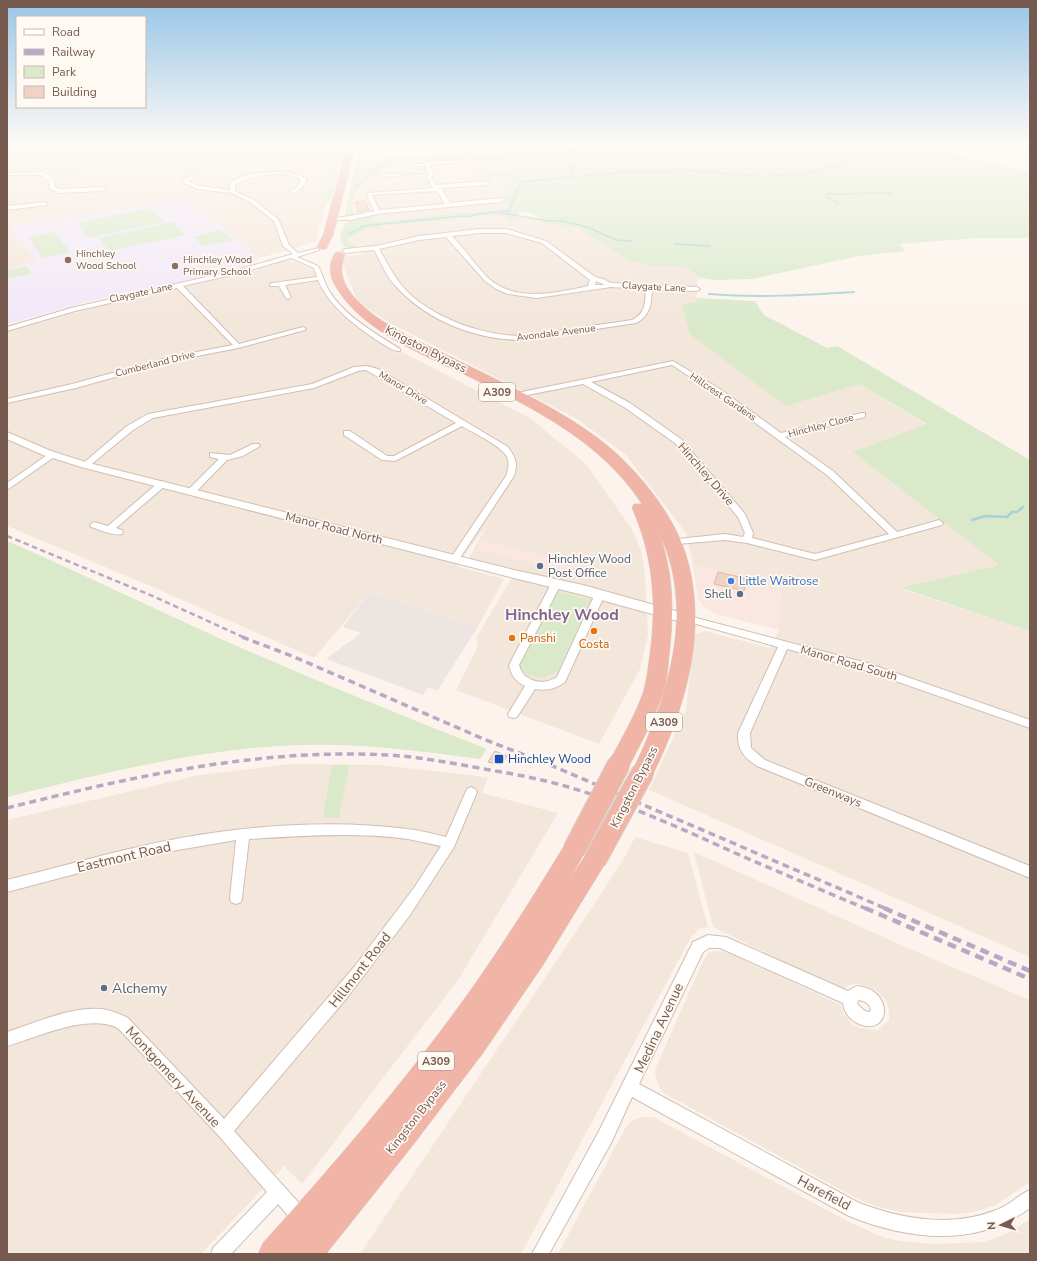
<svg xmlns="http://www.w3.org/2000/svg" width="1037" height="1261" viewBox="0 0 1037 1261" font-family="'Nunito Sans',sans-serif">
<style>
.residential{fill:#f3e6db}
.commercial{fill:#fbe7e1}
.industrial{fill:#ece5e1}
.education{fill:#f1e8f8}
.green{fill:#d9e9ca}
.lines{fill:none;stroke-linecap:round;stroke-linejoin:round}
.stream-far2{stroke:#a8d2d6;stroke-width:1.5}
.stream-far1{stroke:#a8d2d6;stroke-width:2}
.stream{stroke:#a8d2d6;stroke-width:2.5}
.building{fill:#efd3c5;stroke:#e1b9a7}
.street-casing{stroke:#d0beb4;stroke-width:2}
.secondary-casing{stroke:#d3beb2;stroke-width:2}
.highway-casing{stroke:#d9d1ce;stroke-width:1}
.street{fill:#fff;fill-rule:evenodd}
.secondary{fill:#fff;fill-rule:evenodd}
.highway{fill:#f1b5a8;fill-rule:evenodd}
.rail-far2{stroke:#b7a9c6;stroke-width:2.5;stroke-dasharray:5.5 3.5;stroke-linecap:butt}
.rail-far1{stroke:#b7a9c6;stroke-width:3.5;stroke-dasharray:7 4.5;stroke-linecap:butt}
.rail{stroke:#b7a9c6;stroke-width:4.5;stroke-dasharray:9 6;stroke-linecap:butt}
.highway-bridge-casing{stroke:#d9d1ce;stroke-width:24;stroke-linecap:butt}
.highway-bridge{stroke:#f1b5a8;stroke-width:22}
.education-dot{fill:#8d6e63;stroke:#fef9f2;stroke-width:1.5}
.service-dot{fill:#5c6f8a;stroke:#fef9f2;stroke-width:1.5}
.shop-dot{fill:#3f7fe0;stroke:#fef9f2;stroke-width:1.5}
.food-dot{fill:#e8710a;stroke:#fef9f2;stroke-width:1.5}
.transit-dot{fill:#1a4fb4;stroke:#fef9f2;stroke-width:1.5}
.labels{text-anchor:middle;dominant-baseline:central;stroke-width:3.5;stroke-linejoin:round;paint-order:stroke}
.far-education-label{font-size:10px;fill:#785e54;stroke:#fef9f2;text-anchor:start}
.far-street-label{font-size:10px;fill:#765a50;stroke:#fef9f2}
.shield{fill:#fef9f2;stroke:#9f8a81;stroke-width:1}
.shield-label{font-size:11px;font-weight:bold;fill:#765a50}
.street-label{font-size:12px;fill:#765a50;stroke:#fef9f2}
.service-label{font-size:12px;fill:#4e5e75;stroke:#fef9f2;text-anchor:start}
.shop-label{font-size:12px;fill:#366cbe;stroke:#fef9f2;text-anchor:start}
.food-label{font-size:12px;fill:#c56008;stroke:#fef9f2;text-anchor:start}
.transit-label{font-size:12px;fill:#164399;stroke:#fef9f2;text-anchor:start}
.near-street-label{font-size:14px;fill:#765a50;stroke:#fef9f2}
.near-service-label{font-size:14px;fill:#4e5e75;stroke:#fef9f2;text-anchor:start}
.district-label{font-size:16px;font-weight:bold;fill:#806891;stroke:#fef9f2}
</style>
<rect width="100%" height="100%" fill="#fcf4ec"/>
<path class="residential" d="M337 159 316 241 288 250 258 258 187 199 10 226 37 262 7 269V167L28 166 27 171Z
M517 160V174L512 188 507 210 420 217 378 222 373 221 377 217 366 193 355 194 373 176 390 168 416 161Z
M496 212 556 222 694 265 710 279H698L696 302 859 384 927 425 854 452 999 565 901 589 1030 631V957L649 790 686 710 694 635 705 631 770 648 779 630 718 572 693 565 686 533 626 455 577 419 390 323 358 302 342 263 343 257 365 253 362 247 354 245 348 242 347 231 380 223Z
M287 259 314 270 321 289 337 311 362 331 389 347 388 348 397 353 402 352 530 418 586 464 631 528 641 550 645 576 648 635 640 669 599 744 456 690 478 646 476 638 514 574 467 562 487 525 456 566 504 579 477 628 370 592 314 658 146 584 7 526V332L98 306 251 271Z
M290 764 380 765 470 775 488 778 482 793 558 813 458 980 302 1184 284 1166 201 1254H7V820L200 775Z
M635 837 688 853 708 927 699 929 691 937 521 1254H360L593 906 626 855Z
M694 852 910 949 1030 1000V1182L996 1205 973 1212 959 1214 923 1213 900 1212 880 1207 862 1201 843 1191 662 1092 657 1082 655 1073 657 1065 703 961 709 952 720 951 729 953 841 1005 844 1015 852 1024 860 1028 878 1030 889 1020V1011L886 1000 876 990 858 984 848 985 843 991 713 927Z
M643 1117H653L659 1120 853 1224 885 1238 901 1241 934 1244 983 1242 996 1238 1008 1233 1030 1219V1254H558L626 1127 633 1120Z"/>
<path class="commercial" d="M366 193 375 211 354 216 353 195Z
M481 540 582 565 579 575 476 549Z
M693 565 782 589 779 630 715 614 704 607 698 599Z"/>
<path class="industrial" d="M370 592 477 628 437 691 428 687 423 695 326 659 361 633 343 627Z"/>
<path class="education" d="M187 199 260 259 235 270 94 300 7 324V269L37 262 10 226Z"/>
<path class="green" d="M7 144H348L342 156 331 200 326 202 336 159 26 171 27 166 7 167Z
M460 144H471L472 155 558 152 561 149V144H895L906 148 954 154 1030 172V238H976L899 244 905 251 859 256 752 279 713 280 699 276 685 267 669 265 650 266 628 260 586 233 577 228 544 223 537 216 528 212H520L513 220H508C504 213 502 216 495 216 490 216 485 214 479 215 475 215 471 218 467 217 461 217 458 215 452 216L451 220 382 225 380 228 367 229 348 238V242L363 249C354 250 339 249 340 236 341 231 345 229 345 224L348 221 376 215 377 217 374 221 378 222 434 215 507 210 508 204 503 198 505 195H510L512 188 506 184 507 179 509 177 492 176 488 183H484L477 173 483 168H487L491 172H511L510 177 517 174 514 170 517 160 416 161 390 168 373 176 353 195 354 216 347 217 345 215 357 159 462 156Z
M150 208 164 222 89 238 77 223Z
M173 222 185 235 109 251 99 238Z
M220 230 233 240 204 246 193 237Z
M54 232 70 252 43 258 29 238Z
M27 266 31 274 7 278V271Z
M696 298 755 301 764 315 827 348 837 346 1030 460V631L901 588 999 565 853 452 927 424 859 384 786 406 690 334 682 304 696 302Z
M7 541C79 572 150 607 221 639 309 678 398 714 487 749L480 759C421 751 362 743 302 745 202 748 104 773 7 797Z
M556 591 591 600 558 671C546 679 522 681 519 662Z
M332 765H349L339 818 323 817Z"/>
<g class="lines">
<path class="stream-far2" d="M728 144 753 146
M633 147 677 144
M534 158 533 156 575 151
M572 164 571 170 574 176
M767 176 807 174 845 163
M354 188 391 159 533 155
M838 203 827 197 826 194 892 193
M501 211H509L521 182 626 172 694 171 759 176
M349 234 364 226 461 216 469 217 473 215 496 212 549 221H563L587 227 616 240 631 241
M675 244 710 246"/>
<path class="stream-far1" d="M709 294C757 298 806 295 854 292"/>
<path class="stream" d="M972 520 985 516 1007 517 1012 512H1017L1023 507"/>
</g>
<path class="building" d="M365 201 369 210 358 212 355 202Z
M718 572 748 579 744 591 714 584Z
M495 751 507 756 501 765 488 762Z"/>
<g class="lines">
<g class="street-casing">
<path id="street" d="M442 161H457L459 162 430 165 434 175 431 178 436 185 486 181 489 183 486 185 441 188 450 203 501 198 504 200 501 202 377 214 351 220H337L333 230 328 229 333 218 351 216 374 211 367 196V193L433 188 427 177 405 175 380 177 378 175C395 172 411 175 429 175L425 166H409L407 165ZM437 191 445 204 379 210 372 195Z
M43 172 54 179 55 187 60 189 102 187 105 189 102 191 59 193 50 189 49 181 40 175H7V173Z
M280 172 301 175 307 180 301 189 293 194 290 192 297 187 301 180C287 169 249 175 235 185V191L254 200 278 219 289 245 298 253 319 248V250L297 257 318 266C322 273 324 281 328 289 344 316 375 333 400 349V351C394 352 387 346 381 343 357 327 330 308 318 280L285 285 291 297 288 299 286 298 279 286H270V284L272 283 317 277 314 268 291 258 240 273 183 286 239 344 303 327 306 329 305 330 238 348 172 361 76 388 7 403V399L72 384 171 357 233 345 177 288 75 311 7 331V327L71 308 237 270 293 254 283 246 274 221 250 202 232 193 198 189 182 182 185 178 193 176 195 178 188 181 199 186 230 190 229 184C242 173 264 172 280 172Z
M45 202 47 203V205L7 210V206Z
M480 229H506L546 241 595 277 603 279 611 283 697 287 700 289 697 291 652 289C651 304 651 315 636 323L523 340C475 340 424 320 392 282 385 273 380 260 374 250L345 253 342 251 345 249 376 246 419 236ZM480 233H506L542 243 590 280 588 286C556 293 516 303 488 278 475 265 465 249 452 236ZM446 237 485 281 496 289 508 294 537 298 611 287 646 289C645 303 646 313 632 320L523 336C480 336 421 315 396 278 390 269 385 259 379 249L419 240ZM596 281 605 285H595Z
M673 361 720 389 781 433 862 413H865V417L785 437 833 471 897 532 939 520 943 523 942 525 815 560 747 543 725 540 665 545 663 543 665 541 668 540 725 534 743 537 745 533 738 517 675 443 624 407 583 384 517 397 513 395 517 393ZM672 365 714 393 827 475 889 534 815 554 752 538 753 533 745 514 681 439 630 403 591 382Z
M367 366 378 369 508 447C516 459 518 462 514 476L458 561 455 562 450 559 506 476C508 470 510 464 507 457 502 446 473 433 462 426L395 461 382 460 344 435V431H350L387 456H394L456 423 366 370 358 371 314 388 153 418 133 430 88 467H82L81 465 127 426 148 414 312 384 354 367Z
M253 444H259L260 446 243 456 227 460 194 494H188L187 492 188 490 219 459 210 457V453L230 455Z
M50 453H56L57 455 7 490V483Z
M162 481 166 484 165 486 116 528 122 530 123 532 122 534C112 536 101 530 91 527L90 525 94 522 108 526 159 482Z
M556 581 561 584 519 665C523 682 544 686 557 677L595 594 600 591 605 594 565 682C556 689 546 691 535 689L517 717 513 718 509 717 508 714 525 686C516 682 511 675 509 665L551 584Z
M685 615 867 663 1030 720V728L861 669 787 649 750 733 751 748 765 760 1030 866V878L757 766C744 758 737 749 738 733L778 647 682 620 680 618Z
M471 787 475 789 477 792 454 847 410 915 346 999 234 1131 308 1213 310 1219 308 1225 302 1227 296 1225 278 1204 231 1254H211L213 1248 267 1192 219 1136 118 1028C87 1013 38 1037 7 1046V1032C35 1023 72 1006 101 1009 111 1010 120 1014 128 1018L224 1119 355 966 414 888 441 846C430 844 419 841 408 839 355 832 301 836 249 839L242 898 241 902 236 904 231 902 230 898 236 840 143 856 7 892V880C52 869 97 856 142 846 224 827 324 818 407 829 420 830 433 834 446 837L467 789Z
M708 935 726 937 848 991 857 986C895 989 891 1039 857 1023 849 1019 844 1012 843 1003L720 948H709L703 952 639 1084 859 1203C902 1219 952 1228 996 1210 1009 1206 1018 1195 1030 1190V1208C976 1248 908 1240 849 1216L632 1097 611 1143 549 1254H532L599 1131 693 942ZM859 1000C865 1001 870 1004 871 1010L869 1012 865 1011 858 1005 857 1002Z"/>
</g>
<g class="secondary-casing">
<path id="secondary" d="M7 432 51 451 89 463 514 570 583 585 690 615 692 618 690 621 685 623 583 595 514 578 81 467 43 455 7 439Z"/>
</g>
<g class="highway-casing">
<path id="highway" d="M348 144H356L333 235 326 249H318L317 247 323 235Z
M339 252 345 255C324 300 412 338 441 352 468 366 495 378 521 392 549 406 577 422 603 442 637 469 673 513 686 555 709 630 685 711 651 778L643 781 635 778 632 772C667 699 697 611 659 533 674 573 674 614 669 656 668 668 667 681 663 693 654 720 640 745 627 770L619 773 611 770 608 764C620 741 634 718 643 693 647 680 648 667 650 654 657 603 653 555 632 508L634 504H642C619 469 589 444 554 422 530 407 505 394 480 382 433 358 363 334 336 287 329 276 328 264 335 253Z
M574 840 582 843 586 850 570 879 587 853 595 849 603 853 607 860 603 867 543 965 483 1053 413 1145 326 1254H258L263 1243C334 1164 403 1084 465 998 501 948 534 895 566 843Z"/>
</g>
<use href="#street" class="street"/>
<use href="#secondary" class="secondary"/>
<use href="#highway" class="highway"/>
<path class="rail-far2" d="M7 536 155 597 245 638"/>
<path class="rail-far1" d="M242 637 292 656 486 740 548 764 887 909
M7 808C131 777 258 748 388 755 422 757 456 764 490 770 520 775 551 781 581 791 634 807 685 830 735 853 779 872 823 891 867 909"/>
<path class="rail" d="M865 908 1030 979
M884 908 1030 971"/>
<g class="highway-bridge-casing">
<path id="highway-bridge" d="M574 850 619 764
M595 860 643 772"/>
</g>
<use href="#highway-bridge" class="highway-bridge"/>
</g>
<linearGradient id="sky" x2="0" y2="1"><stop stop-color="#98c6e7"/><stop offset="0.45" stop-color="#fefaf6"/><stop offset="1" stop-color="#fefaf6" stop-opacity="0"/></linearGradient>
<rect width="1037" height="320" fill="url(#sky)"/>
<g class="education-dot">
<circle cx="68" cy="260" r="4"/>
<circle cx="175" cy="266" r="4"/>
</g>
<g class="service-dot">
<circle cx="540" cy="566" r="4"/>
<circle cx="740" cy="594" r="4"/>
<circle cx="104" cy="988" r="4"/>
</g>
<circle class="shop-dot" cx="731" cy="581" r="4"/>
<g class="food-dot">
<circle cx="594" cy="631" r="4"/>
<circle cx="512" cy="638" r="4"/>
</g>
<rect class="transit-dot" x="494" y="754" width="10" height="10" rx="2"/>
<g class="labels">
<g class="far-education-label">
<text x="76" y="254">Hinchley<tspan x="76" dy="12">Wood School</tspan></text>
<text x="183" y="260">Hinchley Wood<tspan x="183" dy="12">Primary School</tspan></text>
</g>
<g class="far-street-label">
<text transform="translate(654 287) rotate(3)">Claygate Lane</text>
<text transform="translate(141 293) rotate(-12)">Claygate Lane</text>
<text transform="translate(556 333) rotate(-7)">Avondale Avenue</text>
<text transform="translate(155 364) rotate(-14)">Cumberland Drive</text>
<text transform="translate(403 388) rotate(31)">Manor Drive</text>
<text transform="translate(723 397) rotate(34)">Hillcrest Gardens</text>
<text transform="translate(821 426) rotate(-15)">Hinchley Close</text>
</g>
<g class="shield">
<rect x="479" y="383" width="36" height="18" rx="3"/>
<rect x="646" y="713" width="36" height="18" rx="3"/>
<rect x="418" y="1052" width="36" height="18" rx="3"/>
</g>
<g class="shield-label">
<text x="497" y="392">A309</text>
<text x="664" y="722">A309</text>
<text x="436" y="1061">A309</text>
</g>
<g class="street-label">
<text transform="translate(426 349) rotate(27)">Kingston Bypass</text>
<text transform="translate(706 474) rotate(49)">Hinchley Drive</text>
<text transform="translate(334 528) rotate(14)">Manor Road North</text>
<text transform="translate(849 663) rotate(16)">Manor Road South</text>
<text transform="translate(634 787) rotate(-63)">Kingston Bypass</text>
<text transform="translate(833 792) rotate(22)">Greenways</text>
<text transform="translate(416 1117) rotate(-52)">Kingston Bypass</text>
</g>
<g class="service-label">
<text x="548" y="559">Hinchley Wood<tspan x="548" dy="14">Post Office</tspan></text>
<text x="732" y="594" text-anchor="end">Shell</text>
</g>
<g class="shop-label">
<text x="739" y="581">Little Waitrose</text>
</g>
<g class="food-label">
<text x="520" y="638">Panshi</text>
<text x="594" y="644" text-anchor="middle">Costa</text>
</g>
<g class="transit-label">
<text x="508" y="759">Hinchley Wood</text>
</g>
<g class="near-street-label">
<text transform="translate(124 857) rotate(-13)">Eastmont Road</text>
<text transform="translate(360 970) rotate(-52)">Hillmont Road</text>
<text transform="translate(659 1028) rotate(-65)">Medina Avenue</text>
<text transform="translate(173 1077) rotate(47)">Montgomery Avenue</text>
<text transform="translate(824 1193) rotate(28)">Harefield</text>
</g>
<g class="near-service-label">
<text x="112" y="988">Alchemy</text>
</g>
<g class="district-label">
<text x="562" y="615">Hinchley Wood</text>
</g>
</g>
<rect width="1037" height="1261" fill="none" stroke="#765a50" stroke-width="16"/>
<rect x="16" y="16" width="130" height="92" fill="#fef9f2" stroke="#c8b9b1"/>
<rect x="24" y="29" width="20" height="6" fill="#ffffff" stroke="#c8b9b1"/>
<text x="52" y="36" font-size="12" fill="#765a50">Road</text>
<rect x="24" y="49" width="20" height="6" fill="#b7a9c6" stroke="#c8b9b1"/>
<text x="52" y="56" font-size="12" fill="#765a50">Railway</text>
<rect x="24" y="66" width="20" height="12" fill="#d9e9ca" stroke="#c8b9b1"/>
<text x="52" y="76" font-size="12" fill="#765a50">Park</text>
<rect x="24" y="86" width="20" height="12" fill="#efd3c5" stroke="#c8b9b1"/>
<text x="52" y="96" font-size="12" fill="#765a50">Building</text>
<g transform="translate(1001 1225) rotate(265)" stroke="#fef9f2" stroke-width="3" paint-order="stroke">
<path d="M0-3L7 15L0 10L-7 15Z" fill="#765a50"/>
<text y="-6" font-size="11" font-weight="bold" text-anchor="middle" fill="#765a50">N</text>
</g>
</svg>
